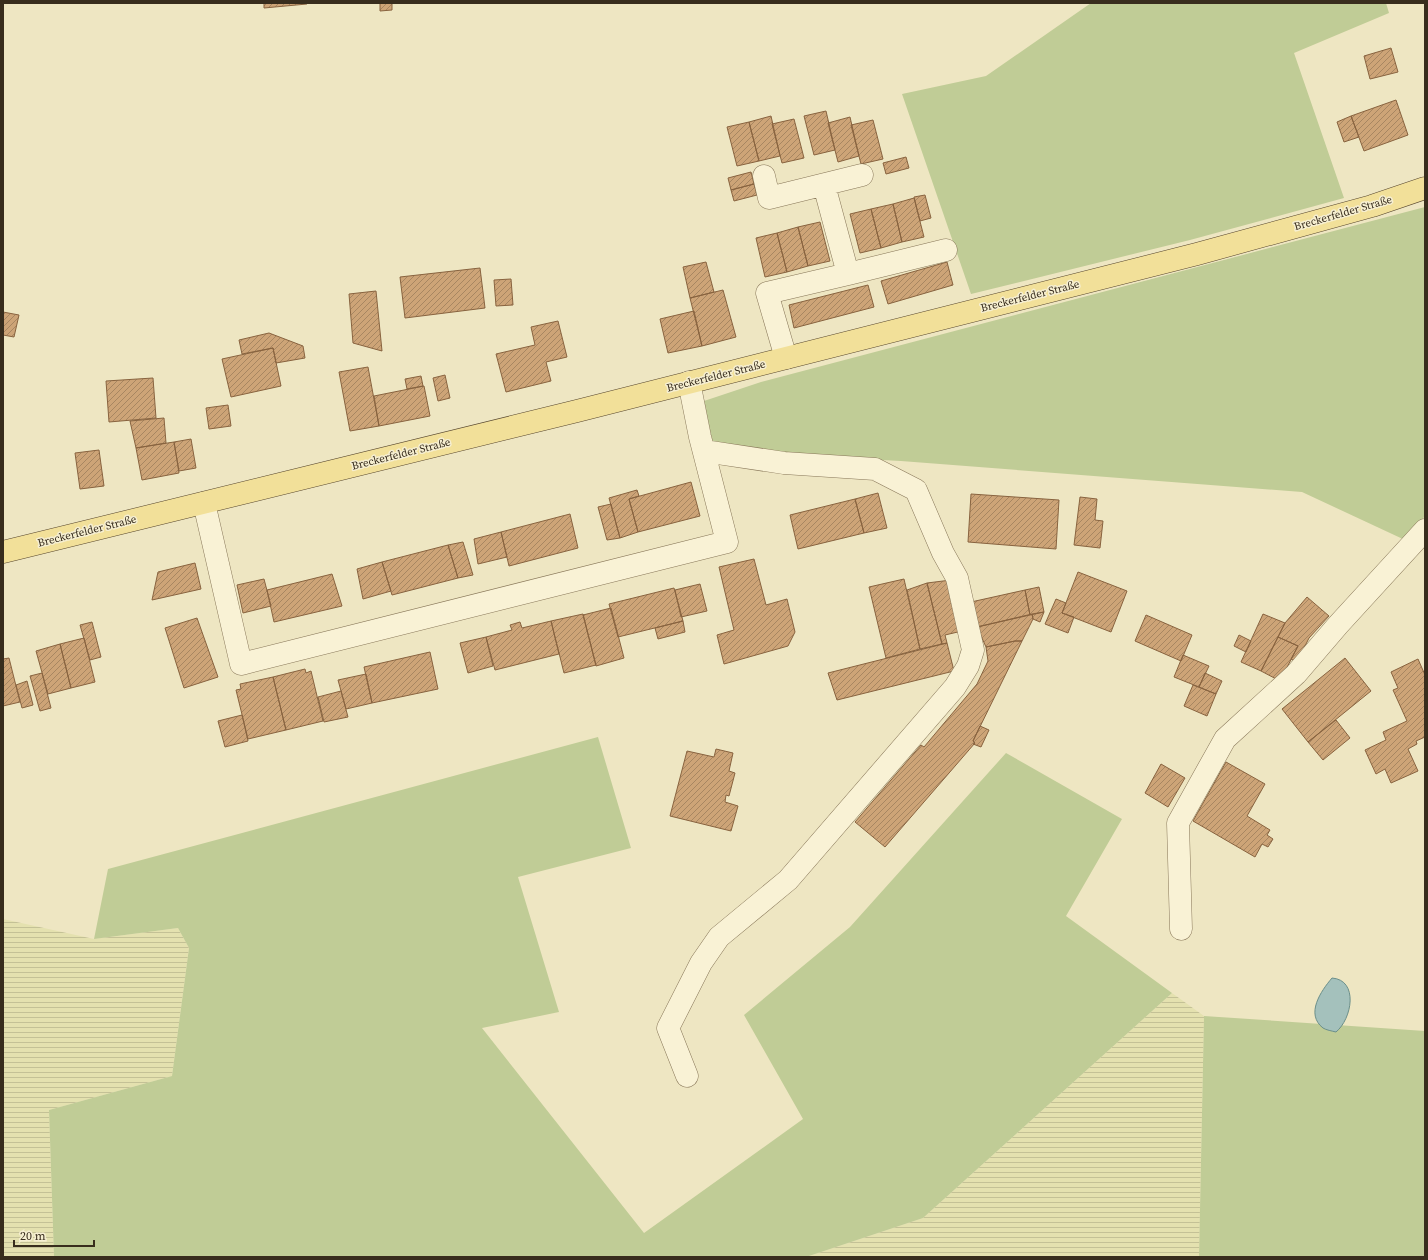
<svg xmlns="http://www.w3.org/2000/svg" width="1428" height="1260" viewBox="0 0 1428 1260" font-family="'Source Serif 4',serif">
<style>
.farmland{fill:url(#farmland-rules)}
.green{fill:#c0cc96}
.water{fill:#a4c1bc;stroke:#6b8f8a}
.building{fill:url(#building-hatch);stroke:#88633f}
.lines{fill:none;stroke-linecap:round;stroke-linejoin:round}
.minor-casing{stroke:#887759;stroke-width:23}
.major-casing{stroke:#56452d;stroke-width:23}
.minor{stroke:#f9f2d5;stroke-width:22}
.major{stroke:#f2e099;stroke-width:22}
.labels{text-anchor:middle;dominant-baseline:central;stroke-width:3;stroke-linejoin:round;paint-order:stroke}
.street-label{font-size:11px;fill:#382d1d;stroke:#f6efd2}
</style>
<defs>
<pattern id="farmland-rules" width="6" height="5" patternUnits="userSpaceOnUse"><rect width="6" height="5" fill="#e4e1af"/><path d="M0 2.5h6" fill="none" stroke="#c4c196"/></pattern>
<pattern id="building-hatch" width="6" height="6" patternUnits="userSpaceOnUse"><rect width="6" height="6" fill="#cda477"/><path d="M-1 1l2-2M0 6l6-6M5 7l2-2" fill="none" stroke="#a78661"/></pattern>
</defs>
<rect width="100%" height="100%" fill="#eee6c2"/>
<path class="farmland" d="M3 919 94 939 178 928 189 948 172 1076 49 1110 54 1257H3Z
M1172 993 1204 1016 1199 1257H806L923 1218Z"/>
<path class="green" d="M1091 3H1386L1389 13 1294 53 1344 198 1190 240 971 294 902 94 986 76Z
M1425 207V516L1405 540 1302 492 901 461 765 454 713 446 704 401 761 382Z
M598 737 631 848 518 877 559 1012 482 1028 644 1233 803 1119 744 1015 850 927 1006 753 1122 819 1066 916 1172 993 923 1218 806 1257H54L49 1110 172 1076 189 948 178 928 94 939 108 869Z
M1204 1016 1425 1031V1257H1199Z"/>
<path class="water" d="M1332 978C1359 980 1352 1019 1336 1032 1332 1031 1326 1030 1323 1028 1305 1014 1321 991 1332 978Z"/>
<path class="building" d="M264 3H307V4L264 8Z
M380 3H392V10L380 11Z
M1391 48 1398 72 1370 79 1364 56Z
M1396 100 1408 135 1364 151 1351 116Z
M826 111 835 150 814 155 804 116Z
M771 116 780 156 759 161 749 122Z
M1351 116 1359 137 1344 142 1337 122Z
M850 117 859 156 838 162 828 123Z
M794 119 804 158 782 163 772 124Z
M873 120 883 159 861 164 851 125Z
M749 122 759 161 737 166 727 127Z
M906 157 909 168 886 174 883 163Z
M751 172 754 184 731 190 728 178Z
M754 184 757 195 734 201 731 190Z
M925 195 931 218 920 221 914 197Z
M914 198 924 237 902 242 893 204Z
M893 204 902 242 881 248 871 209Z
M871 209 881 248 860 253 850 214Z
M820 222 830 261 808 266 798 227Z
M798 227 808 266 787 272 777 233Z
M777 233 787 272 765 277 756 238Z
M706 262 714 292 690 298 683 267Z
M947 262 953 285 888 304 881 281Z
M480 268 485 308 405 318 400 277Z
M511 279 513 305 496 306 494 280Z
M868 285 874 307 794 328 789 305Z
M723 290 736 337 702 346 690 298Z
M376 291 382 351 353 343 349 294Z
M694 311 702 346 668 353 660 319Z
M3 312 19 315 14 337 3 335Z
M558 321 567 357 546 362 551 381 506 392 496 354 535 345 531 327Z
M269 333 303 346 305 358 276 363 273 348 242 354 239 340Z
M273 348 281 386 231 397 222 359Z
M368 367 379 426 350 431 339 372Z
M445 375 450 398 438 401 433 378Z
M421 376 423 386 407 389 405 379Z
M153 378 156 418 109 422 106 381Z
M424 386 430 416 379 426 374 396Z
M228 405 231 426 209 429 206 408Z
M164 418 166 443 136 448 130 421Z
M191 439 196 468 179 471 174 442Z
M174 442 179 473 142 480 136 448Z
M99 450 104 486 80 489 75 453Z
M691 482 700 516 638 532 629 499Z
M637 490 639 496 629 499 638 532 620 538 609 498Z
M878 493 887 528 864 533 855 499Z
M971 494 1059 500 1056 549 968 542Z
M1080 497 1097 499 1095 520 1103 521 1100 548 1074 545Z
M855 499 864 533 798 549 790 515Z
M611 504 620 538 607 540 598 507Z
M570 514 578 548 509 566 501 532Z
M501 532 507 557 478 564 474 539Z
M463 542 473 575 458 578 448 545Z
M448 545 458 578 392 595 382 562Z
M754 559 766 605 787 599 795 632 788 646 724 664 717 635 734 630 719 567Z
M382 562 391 591 363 599 357 569Z
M195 563 201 589 152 600 158 572Z
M1078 572 1127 591 1111 632 1062 613Z
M332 574 342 606 274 622 267 590Z
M264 579 271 606 243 613 237 585Z
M904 579 920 649 886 658 869 587Z
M951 580 962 631 945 635 947 643 942 644 927 583Z
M927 583 942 644 920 649 907 590Z
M700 584 707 611 681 617 675 590Z
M1039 587 1044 612 1030 615 1025 590Z
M674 588 683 621 618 637 609 604Z
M1025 590 1030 615 977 627 971 602Z
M1307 597 1329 616 1309 638 1297 662 1291 659 1298 646 1278 637 1285 623Z
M1056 599 1066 603 1062 613 1074 617 1068 633 1045 624Z
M611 608 624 658 596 666 583 615Z
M1044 612 1040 622 1033 619 1032 614Z
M583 614 596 665 564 673 551 621Z
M1032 614 1033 619 1022 641H1015L986 647 977 627Z
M1263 614 1285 623 1261 671 1241 662Z
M1146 615 1192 635 1181 661 1135 641Z
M197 618 218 677 184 688 165 628Z
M551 621 559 654 495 670 486 637 512 630 510 625 520 622 522 628Z
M683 621 685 632 658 639 655 628Z
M92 622 101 657 90 660 80 625Z
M1239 635 1251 641 1246 652 1234 646Z
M486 637 493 666 468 673 460 643Z
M1278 637 1298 646 1280 681 1261 671Z
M84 638 95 682 71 688 60 644Z
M1015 641H1022L973 741 975 743 885 847 855 822 921 745 924 747 977 684 988 661 986 647Z
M947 643 954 671 837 700 828 673Z
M60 644 71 688 48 694 36 651Z
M430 652 438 689 372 703 364 667Z
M1183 655 1209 666 1199 687 1174 677Z
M9 658 20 702 3 706V659Z
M1345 658 1371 691 1308 742 1282 709Z
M1418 659 1425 675V737L1416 741 1417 744 1408 749 1418 771 1391 783 1385 769 1376 774 1365 750 1386 740 1383 732 1407 721 1393 690 1398 688 1391 672Z
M305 669 306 673 311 671 323 721 286 730 273 677Z
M42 673 51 708 40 711 30 676Z
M1205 673 1222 681 1216 694 1199 687Z
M366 674 372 703 346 709 338 680Z
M273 677 286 730 248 739 236 690 241 689 240 684Z
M27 681 33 705 22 708 16 685Z
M1193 685 1216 694 1207 716 1184 706Z
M341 691 348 717 324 722 318 697Z
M242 715 248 741 225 747 218 721Z
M1336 720 1350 738 1323 760 1308 742Z
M980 726 989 730 981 747 973 744 975 743 973 741Z
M716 749 733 753 729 771 735 773 729 796 726 795 725 802 738 806 731 831 670 816 687 751 714 757Z
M1226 762 1265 784 1247 816 1270 830 1267 835 1273 839 1268 847 1262 844 1255 857 1193 821Z
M1161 764 1185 778 1168 807 1145 793Z"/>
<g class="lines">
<g class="minor-casing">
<path id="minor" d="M764 176 769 198 862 175
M848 274 946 250
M786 358 767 293 848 274 824 185
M204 503 241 664 727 542 700 437 689 382
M1181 929 1178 823 1225 739 1296 674 1338 625 1425 530
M687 1076 668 1028 701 963 719 937 788 880 955 687 968 666 973 650 957 578 943 553 916 490 875 469 784 463 704 451"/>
</g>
<g class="major-casing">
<path id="major" d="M3 552 577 411 1197 254 1372 206 1425 188"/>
</g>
<use href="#minor" class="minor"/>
<use href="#major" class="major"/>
</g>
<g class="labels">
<g class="street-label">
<text transform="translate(1343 213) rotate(-16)">Breckerfelder Straße</text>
<text transform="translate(1030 296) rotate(-14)">Breckerfelder Straße</text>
<text transform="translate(716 376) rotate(-14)">Breckerfelder Straße</text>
<text transform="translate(401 454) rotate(-14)">Breckerfelder Straße</text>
<text transform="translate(87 531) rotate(-14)">Breckerfelder Straße</text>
</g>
</g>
<rect width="1428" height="1260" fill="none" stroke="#382d1d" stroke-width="8"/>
<path d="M14 1240v6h80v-6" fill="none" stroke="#382d1d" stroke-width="2"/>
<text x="20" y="1240" font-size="12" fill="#382d1d" stroke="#f6efd2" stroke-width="3" paint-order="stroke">20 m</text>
</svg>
